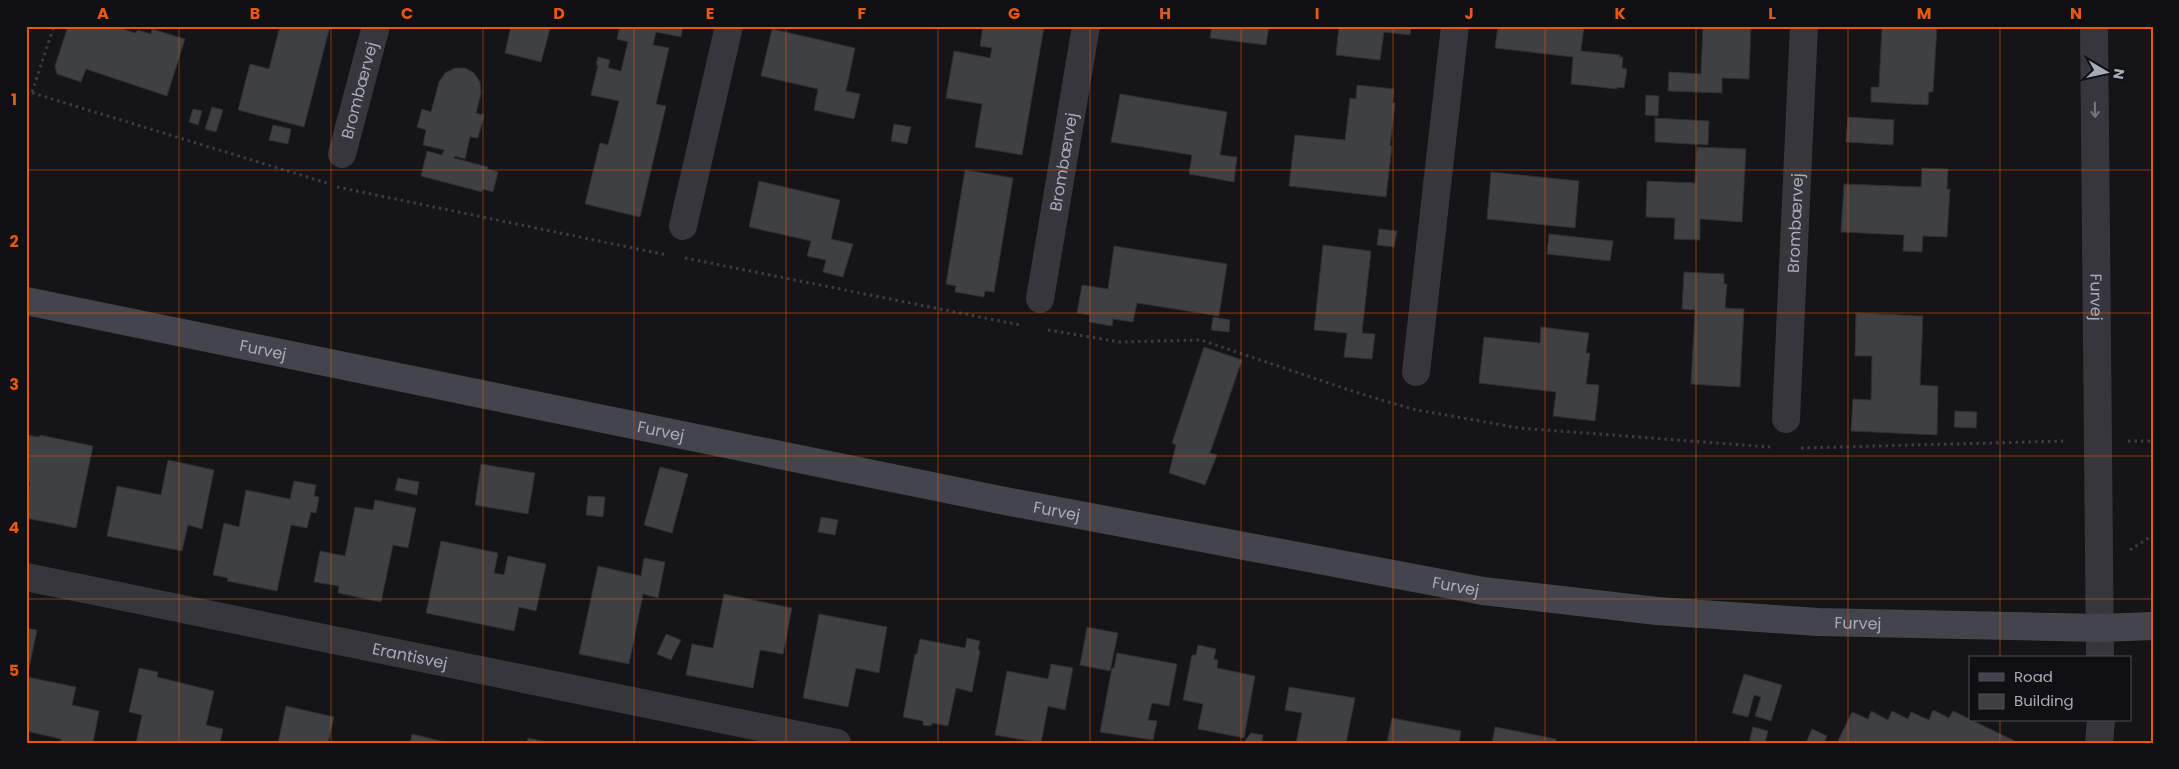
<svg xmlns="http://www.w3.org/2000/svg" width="2179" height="769" viewBox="0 0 2179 769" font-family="Poppins,sans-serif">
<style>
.building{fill:#3f4044;stroke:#2f2f33}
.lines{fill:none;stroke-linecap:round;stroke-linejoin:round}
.path{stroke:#3c3d43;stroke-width:3;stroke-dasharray:2.5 4;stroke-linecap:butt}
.minor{stroke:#36363c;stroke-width:28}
.secondary{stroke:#44454c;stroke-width:28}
.oneway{stroke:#747680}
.grid{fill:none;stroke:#e8590c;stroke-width:1;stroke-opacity:0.55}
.labels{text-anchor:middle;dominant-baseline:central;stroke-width:4.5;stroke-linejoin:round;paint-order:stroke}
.street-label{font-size:16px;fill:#a6abb8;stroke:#101012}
.neatline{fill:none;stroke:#e8590c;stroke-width:2}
.grid-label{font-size:16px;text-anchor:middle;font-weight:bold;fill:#e8590c}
</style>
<rect width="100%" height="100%" fill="#151517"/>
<path class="building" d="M68 26H114L135 33 138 30 151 34 152 29 185 39 167 96 86 69 81 82 57 74 55 66Z
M280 26H330L304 127 238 110 250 64 269 69Z
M511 26H537L550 29 541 62 505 53Z
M620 26H683L681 37 656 32 653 45 669 48 656 104 666 106 640 217 585 204 600 143 608 145 619 101 591 95 598 65H596L598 57 610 60 608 68 621 71 628 42 617 39Z
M983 26 1044 27 1022 155 975 147 982 104 946 98 954 51 990 58 992 48 980 46Z
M1212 26H1269L1266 45 1210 38Z
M1339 26H1411L1410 35 1384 32 1380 60 1336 55Z
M1498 26H1584L1581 51 1620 55V57H1623L1622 68 1627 69 1624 88 1617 87V89L1571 84 1573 57 1495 48Z
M1703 26H1751L1749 79 1722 78V93L1668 91 1669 72 1701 74Z
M1882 26H1937L1933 92H1929L1928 105 1871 102V87H1879Z
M772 29 855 48 846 91 860 94 854 119 814 110 818 89 761 76Z
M455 68H465L474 73 480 82 481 93 476 113 484 115 478 138 470 137 465 159 455 156 454 158 488 167 487 169 498 172 493 192 482 189V192L421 176 427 151 442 155 444 150 423 145 426 130 417 127 422 109 431 112 439 82 445 73Z
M1357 85 1394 89 1392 103H1395L1390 146H1392L1386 197 1289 186 1295 135 1345 140 1350 98 1356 99Z
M1120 94 1227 112 1220 155 1237 157 1234 182 1189 174 1192 155 1111 142Z
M1646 95 1659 96 1658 116 1645 115Z
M212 107 223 110 216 132 205 129Z
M193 109 202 111 198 125 189 122Z
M1848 117 1894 120 1893 145 1846 142Z
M1655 118 1709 121 1708 145 1655 142Z
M894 124 911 127 907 144 891 141Z
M273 125 291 129 288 144 269 140Z
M1697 147 1746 149 1742 222 1700 219V240L1674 239 1675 218 1646 217 1647 181 1695 183Z
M1922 168 1948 169 1947 189H1950L1947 237 1923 236 1922 252 1903 251 1904 235 1841 232 1844 184 1921 187Z
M965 170 1013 178 994 292 985 291 984 297 955 292 956 286 946 284Z
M1491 172 1579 181 1575 228 1487 219Z
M759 181 840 200 831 239 853 244 843 277 823 272 826 260 807 256 811 241 749 227Z
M1379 229 1397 231 1394 247 1377 245Z
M1549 234 1613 241 1610 261 1547 254Z
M1323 245 1371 251 1362 333 1375 334 1372 359 1344 357 1347 333 1314 330Z
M1114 246 1227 264 1219 316 1137 303 1133 322 1113 319 1112 326 1089 322 1090 315 1077 313 1082 285 1108 289Z
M1684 272 1724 274V284H1727L1725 308 1744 309 1740 387 1691 384 1695 310 1682 309Z
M1856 313 1923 316 1920 385 1938 386 1937 435 1851 431 1853 399 1871 400 1872 356H1855Z
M1213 317 1230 320 1229 332 1211 330Z
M1541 327 1589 333 1586 353H1590L1586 384 1599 385 1595 421 1553 416 1556 392 1479 383 1484 337 1540 343Z
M1204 347 1242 360 1210 453 1217 455 1205 485 1169 473 1176 445 1172 443Z
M1955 411 1977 412 1976 428 1954 427Z
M26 435 39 437 40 435 93 446 76 528 26 518V500L30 482 26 481Z
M168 460 214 470 202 529 188 525 182 551 107 536 117 486 161 495Z
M481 464 535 473 528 514 475 505Z
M660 467 688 474 672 533 644 525Z
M398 478 419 482 417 495 395 490Z
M294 481 316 485 314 496 319 497 316 513 311 512 307 528 291 525 277 591 227 581 228 578 213 575 224 523 239 527 246 490 290 499Z
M588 496 605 497 603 517 586 515Z
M375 500 416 508 408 548 393 545 381 602 338 593 339 586 314 582 320 551 345 556 355 507 373 510Z
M821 517 838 520 835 535 818 532Z
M441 541 498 553 494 573 504 575 508 556 546 564 536 611 519 607 514 631 426 613Z
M644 558 665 562 658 598 643 594 629 664 579 654 598 566 641 576Z
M724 594 792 608 783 654 760 650 753 688 686 675 692 644 713 648Z
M819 614 887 627 879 673 856 668 848 707 803 698Z
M1087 627 1118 633 1110 671 1080 665Z
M26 628 37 630 27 677 76 687 72 705 99 711 93 743H61V739L26 731Z
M666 634 681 640 671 660 657 654Z
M967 638 980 641 978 650 980 651 972 692 956 688 948 726 932 723 931 726 923 725V721L903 717 915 654H917L920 639 965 648Z
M1198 645 1216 649 1214 659 1218 660 1217 668 1255 676 1244 738 1198 729 1203 704 1183 700 1192 655H1196Z
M1117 653 1177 664 1169 706 1152 703 1148 720 1157 721 1153 740 1100 732 1112 668H1114Z
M1051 664 1073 668 1065 710 1048 706 1041 743 995 735 1007 671 1048 679Z
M139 668 158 672 157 677 214 691 206 725 223 729 220 743H136L142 715 129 712Z
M1744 674 1782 685 1771 721 1755 716 1761 697 1754 695 1748 717 1732 713Z
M1289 687 1355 698 1346 743H1296L1302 713 1285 710Z
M286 706 334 717 328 743H278Z
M1933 710 1949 718 1953 711 2019 743H1837L1852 712 1868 719 1871 711 1888 720 1892 711 1908 719 1911 712 1929 720Z
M1392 718 1461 731 1459 743H1387Z
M1495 727 1556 739V743H1492Z
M1753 727 1768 731 1765 743H1749Z
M1812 729 1827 736 1824 743H1806Z
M1251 733 1263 735 1262 743H1243Z
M412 734 449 743H410Z
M528 738 552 743H527Z"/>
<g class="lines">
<path class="path" d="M26 91 327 183
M32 92 54 26
M337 187 667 255
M685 258 1020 325
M1048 330 1120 342 1201 340 1355 392 1412 409 1519 428 1770 447
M2128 441H2153
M1801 448 2067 441
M2130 550 2153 535"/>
<g class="minor">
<path id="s1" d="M2094 26 2100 658"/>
<path id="s2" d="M342 154 376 26"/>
<path d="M683 226 729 26"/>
<path id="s3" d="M1040 299 1086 26"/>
<path d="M1416 372 1455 26"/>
<path id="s4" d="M1786 419 1804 26"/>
<path id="s5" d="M26 577 837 743"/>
<path d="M2099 743 2101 720"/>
</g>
<path class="secondary" id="s6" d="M26 301 1000 500 1483 591 1657 611 1818 622 2100 628 2153 626"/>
</g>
<defs><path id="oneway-shaft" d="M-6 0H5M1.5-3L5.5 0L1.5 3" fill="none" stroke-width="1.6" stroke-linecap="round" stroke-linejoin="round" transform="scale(1.25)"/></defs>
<use class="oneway" href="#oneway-shaft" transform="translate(2095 110) rotate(89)"/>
<path class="grid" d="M179 26V743M331 26V743M483 26V743M634 26V743M786 26V743M938 26V743M1090 26V743M1241 26V743M1393 26V743M1545 26V743M1696 26V743M1848 26V743M2000 26V658M26 170H2153M26 313H2153M26 456H2153M26 599H2153M2000 720V743"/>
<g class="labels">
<g class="street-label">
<text stroke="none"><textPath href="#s2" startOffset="66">Brombærvej</textPath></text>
<text stroke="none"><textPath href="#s3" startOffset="139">Brombærvej</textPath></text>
<text stroke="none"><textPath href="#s4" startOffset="196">Brombærvej</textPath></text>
<text stroke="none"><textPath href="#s1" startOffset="271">Furvej</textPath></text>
<text stroke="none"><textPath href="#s6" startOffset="242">Furvej</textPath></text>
<text stroke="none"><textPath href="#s6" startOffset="648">Furvej</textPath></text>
<text stroke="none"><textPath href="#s6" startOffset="1052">Furvej</textPath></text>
<text stroke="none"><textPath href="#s6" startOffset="1458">Furvej</textPath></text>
<text stroke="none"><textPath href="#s6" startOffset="1862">Furvej</textPath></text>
<text stroke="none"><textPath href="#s5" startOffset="392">Erantisvej</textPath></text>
</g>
</g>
<rect width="2179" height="769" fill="none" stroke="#101012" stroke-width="55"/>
<rect x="1969" y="656" width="162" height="65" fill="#101012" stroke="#4c4e54"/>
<rect x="1979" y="673" width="25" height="8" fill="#44454c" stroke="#4c4e54"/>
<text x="2014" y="682" font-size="15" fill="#a6abb8">Road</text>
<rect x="1979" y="694" width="25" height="15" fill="#3f4044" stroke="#4c4e54"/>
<text x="2014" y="706" font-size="15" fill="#a6abb8">Building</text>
<g transform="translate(2106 72) rotate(99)" stroke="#101012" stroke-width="4" paint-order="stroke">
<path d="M0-4L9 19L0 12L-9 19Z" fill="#a6abb8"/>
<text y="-8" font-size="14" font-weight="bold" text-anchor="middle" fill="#a6abb8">N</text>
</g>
<rect x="28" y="28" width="2124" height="714" class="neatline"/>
<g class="grid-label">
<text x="103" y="19">A</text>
<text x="255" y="19">B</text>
<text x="407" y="19">C</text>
<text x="559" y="19">D</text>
<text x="710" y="19">E</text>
<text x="862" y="19">F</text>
<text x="1014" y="19">G</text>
<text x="1165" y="19">H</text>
<text x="1317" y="19">I</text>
<text x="1469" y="19">J</text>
<text x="1620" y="19">K</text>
<text x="1772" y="19">L</text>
<text x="1924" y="19">M</text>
<text x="2076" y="19">N</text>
<text x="14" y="105">1</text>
<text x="14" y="247">2</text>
<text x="14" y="390">3</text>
<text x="14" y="533">4</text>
<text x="14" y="676">5</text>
</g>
</svg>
